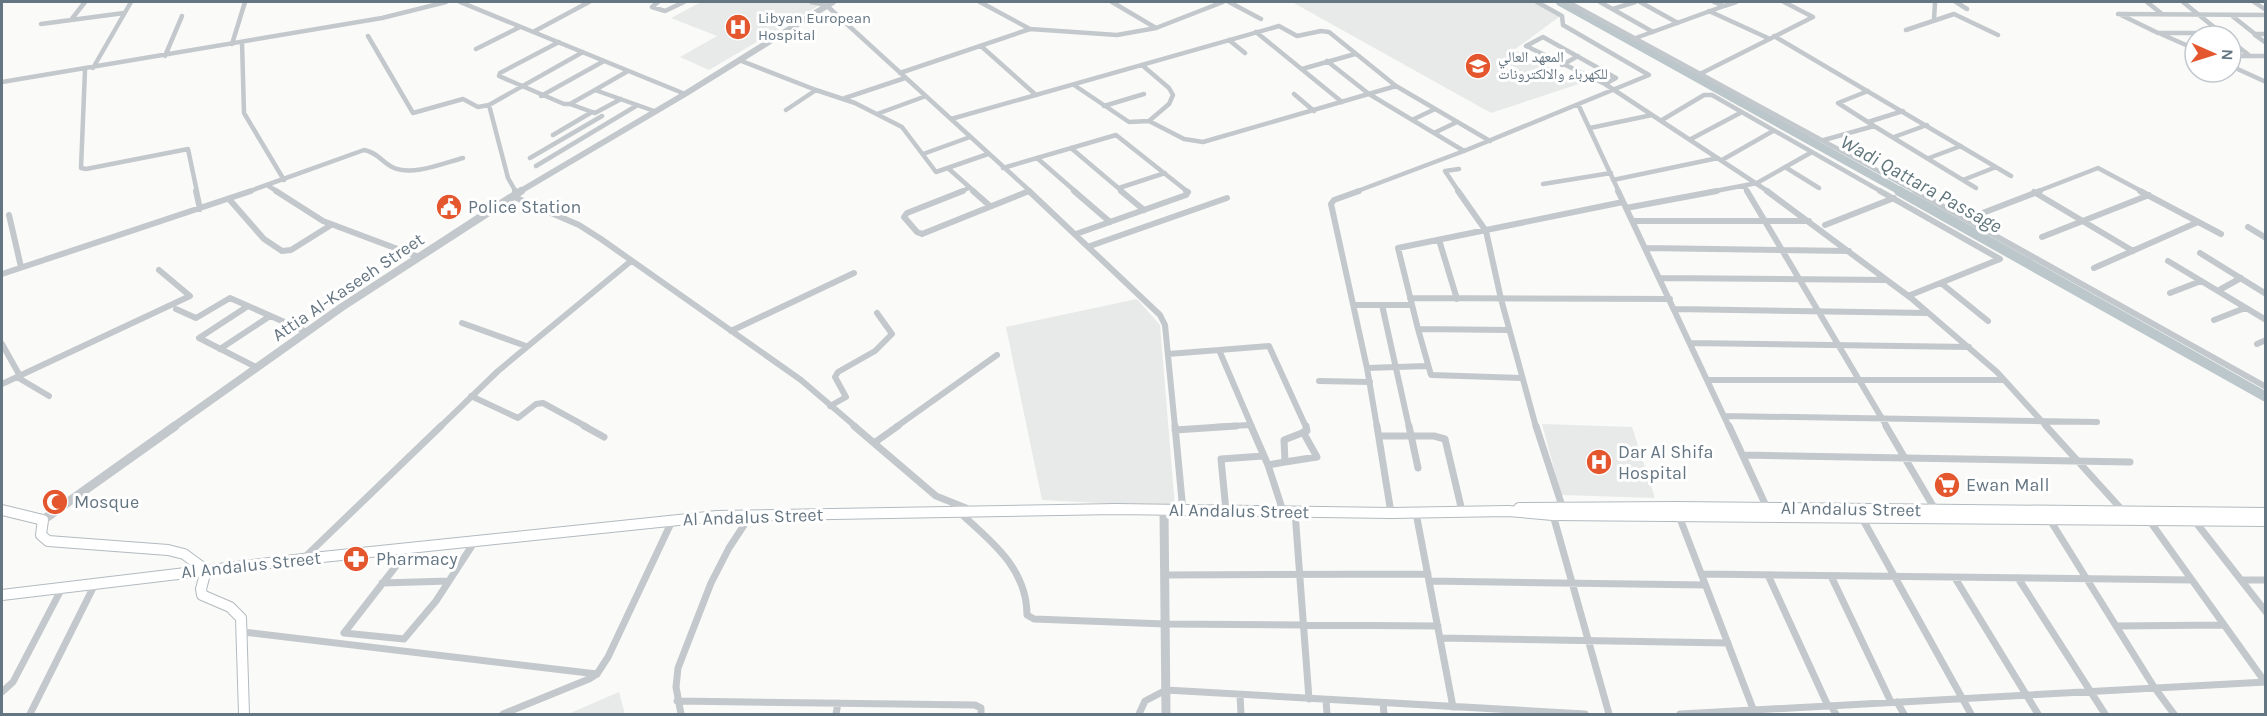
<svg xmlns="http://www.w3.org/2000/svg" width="2267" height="716" viewBox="0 0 2267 716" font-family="Karla,'Noto Naskh Arabic',sans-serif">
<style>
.built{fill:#e8e9e9}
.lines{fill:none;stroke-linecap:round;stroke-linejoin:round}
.river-far1{stroke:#bbc7cb;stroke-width:8}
.river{stroke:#bbc7cb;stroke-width:10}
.secondary-casing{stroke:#b3babf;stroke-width:12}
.minor-far2{stroke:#c3c8cc;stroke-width:4.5}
.minor-far1{stroke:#c3c8cc;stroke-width:6}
.minor{stroke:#c3c8cc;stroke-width:7}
.tertiary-far2{stroke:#c3c8cc;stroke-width:6}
.tertiary-far1{stroke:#c3c8cc;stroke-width:8}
.tertiary{stroke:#c3c8cc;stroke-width:9}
.secondary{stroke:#fff;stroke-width:10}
.labels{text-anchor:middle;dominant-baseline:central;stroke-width:6;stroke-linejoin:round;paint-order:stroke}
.far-poi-label{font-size:15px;fill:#657683;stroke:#fff;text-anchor:start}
.poi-label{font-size:18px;fill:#657683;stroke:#fff;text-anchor:start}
.street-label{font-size:18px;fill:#657683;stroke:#fff}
.water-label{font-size:20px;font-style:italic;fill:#60757c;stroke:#fff}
</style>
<rect width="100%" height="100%" fill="#fafaf8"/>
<path class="built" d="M701 2H803L818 6 709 70 680 57 717 36 671 18Z
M1292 2H1533L1559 17 1514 50 1582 83 1491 113Z
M1137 299 1160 325 1175 507 1042 500 1006 327Z
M1542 424 1632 427 1655 498 1561 495Z
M619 692 625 714H568Z"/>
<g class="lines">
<path class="river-far1" d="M1560 2 1902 192"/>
<path class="river" d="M1899 191 2266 397"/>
<g class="secondary-casing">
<path id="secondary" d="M1519 508 1676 507 2266 513
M2 510 43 520 41 535 48 541 168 550 184 554 206 570 201 589 202 595 230 607 241 618 244 714
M2 595 303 559 717 516 1116 509 1391 513 1508 511 1553 515 2266 521"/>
</g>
<path class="minor-far2" d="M460 2 685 94
M658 2 652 7 665 11 684 2
M811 2 826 5 1031 192
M980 2 1030 29 1117 35 1156 28 1223 2
M1112 2 1156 28
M1229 2 1261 19
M1568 2 1917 192
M1600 2 1653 32
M1640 2 1678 23
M1956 2 1967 9
M2147 2 2162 14
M2183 2 2225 36
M2254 2 2266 10
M1724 6 1736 2
M1613 9 1635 2
M1709 11 1770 39
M2118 14 2266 15
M2121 15 2158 33H2221
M2231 15 2255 34H2266
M71 20 124 13
M1934 20 1935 2
M41 24 71 20 85 2
M1906 30 1954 14 1998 35
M533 32 589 2
M1256 32 1342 102
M2161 34 2195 49
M2255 35 2266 43
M368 36 413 113 463 99 478 107 489 105 583 52
M1774 36 2011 176
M1543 37 1616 78 1605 84 1526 46Z
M1633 39 1724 6 1714 2
M1229 40 1245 53
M2231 41 2250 56
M242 42 244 113 284 180
M559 42 500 73 499 76 564 104H570L595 90
M232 44 245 2
M981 46 1036 95
M476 49 520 27
M165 56 182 16
M2231 56H2266
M739 60 816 90 786 110
M1327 61 1369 94 1464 151
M1142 65 1169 88 1173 95 1169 104 1149 121
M1562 65 1578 56
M2231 66 2266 82
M93 68 131 2
M1302 69 1355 54
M85 70 81 168 86 169 188 149 197 192
M628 71 595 90 654 111
M900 73 1030 29
M1700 74 1813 17 1784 2
M2 82 382 18 446 2
M1605 84 1769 192
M1074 85 1129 122 1149 121 1184 139 1203 142 1396 86
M816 90 855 103 902 127 936 172 988 154
M1868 91 1838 103 1874 126
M1294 94 1314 111
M541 96 604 61
M845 98 905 78
M570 104 592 112
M1578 104 1619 192
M489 105 508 178 516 192
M1104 106 1144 94
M877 114 926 96
M951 119 1279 26 1297 36 1321 31 1329 32 1396 86 1490 141
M1412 120 1435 109
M1662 120 1704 95H1712L1882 192
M1868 122 1903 111
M1590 128 1652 115
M1434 133 1457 122
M553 135 592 112 595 113 621 99
M1894 137 1927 125
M1691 139 1742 112
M1824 140 1874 126 1976 188
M1071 148 1123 192
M923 154 970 137
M530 158 602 116
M1037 158 1076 192
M1929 158 1961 146
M1722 160 1773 131
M536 166 636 106
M1785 167 1819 188
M1003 168 1116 135 1188 192
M949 169 975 192
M1459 169 1445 171 1459 192
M1613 180 1718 158
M1963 180 1996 167
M1543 184 1611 173
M267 185 278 192
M1744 186 1748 192
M1119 188 1165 173
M247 192 364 150C377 152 382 162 392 167 412 177 444 163 463 158
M959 192 969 188
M1026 192 1029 191
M1355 192 1464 151 1649 75 1563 25 1562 16 1537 2
M1710 192 1757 183 1812 152
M2036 192 2098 168 2143 192"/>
<path class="minor-far1" d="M196 191 200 209
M276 191 323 221 419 257
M515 191 517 194
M963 191 907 213 904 217 917 232 922 234 1029 191
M973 191 990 206
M1029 191 1160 315 1165 325 1175 427
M1074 191 1110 222
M1121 191 1144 210
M1359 191 1334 200 1331 204 1367 368 1377 427
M1458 191 1486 231 1501 299 1536 427
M1618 191 1729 427
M1747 191 1887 427
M1767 191 1911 298 1997 372 2047 427
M1880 191 2000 259 1908 296
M1915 191 2266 387
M2140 191 2221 234
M2034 192 2133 251
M512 196 579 225 601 239 801 380 856 427
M229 199 264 239 282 251 291 250 331 225
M1626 208 1717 191
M9 215 21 267
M1967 219 2040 191
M1632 221H1809
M1825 225 1894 198
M2248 227 2266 238
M1076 234 1186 195 1188 192 1186 191
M2042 237 2149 195
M1439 240 1457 299
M1090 246 1227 198
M1645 248 1849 251
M2200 253 2266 294
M2168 261 2266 320
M2094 268 2198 222
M2 274 251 191
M1660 278 1886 280
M1941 283 1988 321
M2221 289 2241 278
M2170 293 2201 281
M1410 298 1670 299
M1354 305H1412
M1382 305 1409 427
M248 306 199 338 256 367
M176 309 196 318 230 298 307 332
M1675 309 1928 313
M2214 320 2245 308
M462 323 526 346
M1418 329 1431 375 1522 378
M1509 330 1418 329 1398 248 1623 202
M731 331 854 273
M1690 343 1969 347
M2 344 20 376
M2257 344 2266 340
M220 349 270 316
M1168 354 1219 350
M1367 368 1427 366
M17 377 49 396
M1708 380H2004
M1319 381 1370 382
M2 384 190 296 159 270
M471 396 518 418 536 404 543 403 587 427
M830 406 846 397 835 377 838 372 875 351 892 334 877 313
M1724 416 2097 422
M440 427 498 371 631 261
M896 427 997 355
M1214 427 1249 425
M1252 427 1219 350 1269 346 1306 427"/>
<path class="minor" d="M584 426 604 437
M854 426 936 496 966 508
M1175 426 1183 511
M1251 426 1268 465
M1377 426 1391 513
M1409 426 1418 468
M1536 426 1563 509
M1729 426 1767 508
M1886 426 1936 511
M2046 426 2124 512
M1175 430 1236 426
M1379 436H1434L1445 439 1462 511
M874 443 898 426
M1743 455 2130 462
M1285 462 1317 457 1303 432
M1268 465 1283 511
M1268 465 1285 462 1284 440 1307 431 1306 426
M1226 511 1221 459 1263 456
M959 512C991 541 1027 568 1027 615L1034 619 1165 624 1438 626
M1295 512 1309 699
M1416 513 1453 707
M1553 515 1609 714
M1679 516 1755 714
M1862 518 1971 714
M2050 520 2154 687 2174 714
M2149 520 2265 682
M2194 520 2266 612
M410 548 344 633 404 639 436 601 475 541
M305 557 441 426
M1701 574 2192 580
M1165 575 1428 574
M1768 575 1828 706
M1831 576 1891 702
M1955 578 2038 714
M2018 578 2105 714
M2241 580H2266
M1429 581 1705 585
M382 583 449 581
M2116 626 2224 625
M243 632 597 674
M1440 638 1728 643
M2 692 13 682 62 588
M1240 695 1241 714
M1326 700 1327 714
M677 701 975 705 981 708V714
M1897 702 1904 714
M1383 703 1384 714
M1831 706 1836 714
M30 714 95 584
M503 714 589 679 597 674 608 657 672 521
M681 714 676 687 678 668 711 583 729 548 750 516
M836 714 838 703
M1139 714 1145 701 1166 690 1585 714
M1680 714 2266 682"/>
<path class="tertiary-far2" d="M519 192 685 94 833 2"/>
<path class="tertiary-far1" d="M173 427 342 307 521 191"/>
<path class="tertiary" d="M1164 510 1166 714
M43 520 175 426"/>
<use href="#secondary" class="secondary"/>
</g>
<defs>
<g id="hospital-disc" transform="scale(1.35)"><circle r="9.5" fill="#e4572e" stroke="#fff"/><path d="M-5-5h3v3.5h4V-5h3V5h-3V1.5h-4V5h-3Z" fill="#fff"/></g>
<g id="university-disc" transform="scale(1.35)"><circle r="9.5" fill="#e4572e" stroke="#fff"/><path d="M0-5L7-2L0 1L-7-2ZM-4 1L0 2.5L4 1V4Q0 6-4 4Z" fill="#fff"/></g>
<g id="civic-disc" transform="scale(1.35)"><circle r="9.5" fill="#e4572e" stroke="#fff"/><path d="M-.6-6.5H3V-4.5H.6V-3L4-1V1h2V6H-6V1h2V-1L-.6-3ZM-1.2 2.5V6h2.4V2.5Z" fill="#fff"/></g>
<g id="supermarket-disc" transform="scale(1.35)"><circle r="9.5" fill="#e4572e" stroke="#fff"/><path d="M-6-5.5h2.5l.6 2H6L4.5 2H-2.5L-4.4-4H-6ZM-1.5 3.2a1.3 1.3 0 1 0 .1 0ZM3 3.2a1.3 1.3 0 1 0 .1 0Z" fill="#fff"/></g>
<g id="mosque-disc" transform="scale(1.35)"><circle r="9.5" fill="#e4572e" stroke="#fff"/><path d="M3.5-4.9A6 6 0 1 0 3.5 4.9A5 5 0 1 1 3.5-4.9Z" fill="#fff"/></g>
<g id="pharmacy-disc" transform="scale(1.35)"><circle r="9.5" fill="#e4572e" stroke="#fff"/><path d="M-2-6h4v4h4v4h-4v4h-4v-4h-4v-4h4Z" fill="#fff"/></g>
</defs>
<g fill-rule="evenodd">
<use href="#hospital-disc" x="738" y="27"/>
<use href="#university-disc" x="1478" y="66"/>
<use href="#civic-disc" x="449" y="207"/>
<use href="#hospital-disc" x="1599" y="462"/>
<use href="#supermarket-disc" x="1947" y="485"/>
<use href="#mosque-disc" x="55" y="502"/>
<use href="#pharmacy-disc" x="356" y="559"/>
</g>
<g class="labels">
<g class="far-poi-label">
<text x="758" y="18">Libyan European<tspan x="758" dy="17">Hospital</tspan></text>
<text x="1498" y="57">المعهد العالي<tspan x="1498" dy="17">للكهرباء والالكترونات</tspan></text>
</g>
<g class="poi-label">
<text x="468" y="207">Police Station</text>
<text x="1618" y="452">Dar Al Shifa<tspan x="1618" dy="21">Hospital</tspan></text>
<text x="1966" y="485">Ewan Mall</text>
<text x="74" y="502">Mosque</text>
<text x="376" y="559">Pharmacy</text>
</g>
<g class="street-label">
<text transform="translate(348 287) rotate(-34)">Attia Al-Kaseeh Street</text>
<text transform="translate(1851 509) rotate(1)">Al Andalus Street</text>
<text transform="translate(1239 511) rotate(1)">Al Andalus Street</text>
<text transform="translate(753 517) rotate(-2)">Al Andalus Street</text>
<text transform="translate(251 565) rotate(-6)">Al Andalus Street</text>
</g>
<g class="water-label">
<text transform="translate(1921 184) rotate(29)">Wadi Qattara Passage</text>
</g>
</g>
<rect width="2267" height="716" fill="none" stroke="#657683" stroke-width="6"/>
<g transform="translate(2213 54) rotate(93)"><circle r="28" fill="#ffffff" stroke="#c1c8cd" stroke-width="1.5"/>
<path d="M0-4.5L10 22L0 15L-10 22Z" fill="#e4572e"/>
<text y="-9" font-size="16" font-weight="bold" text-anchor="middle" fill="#657683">N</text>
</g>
</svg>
